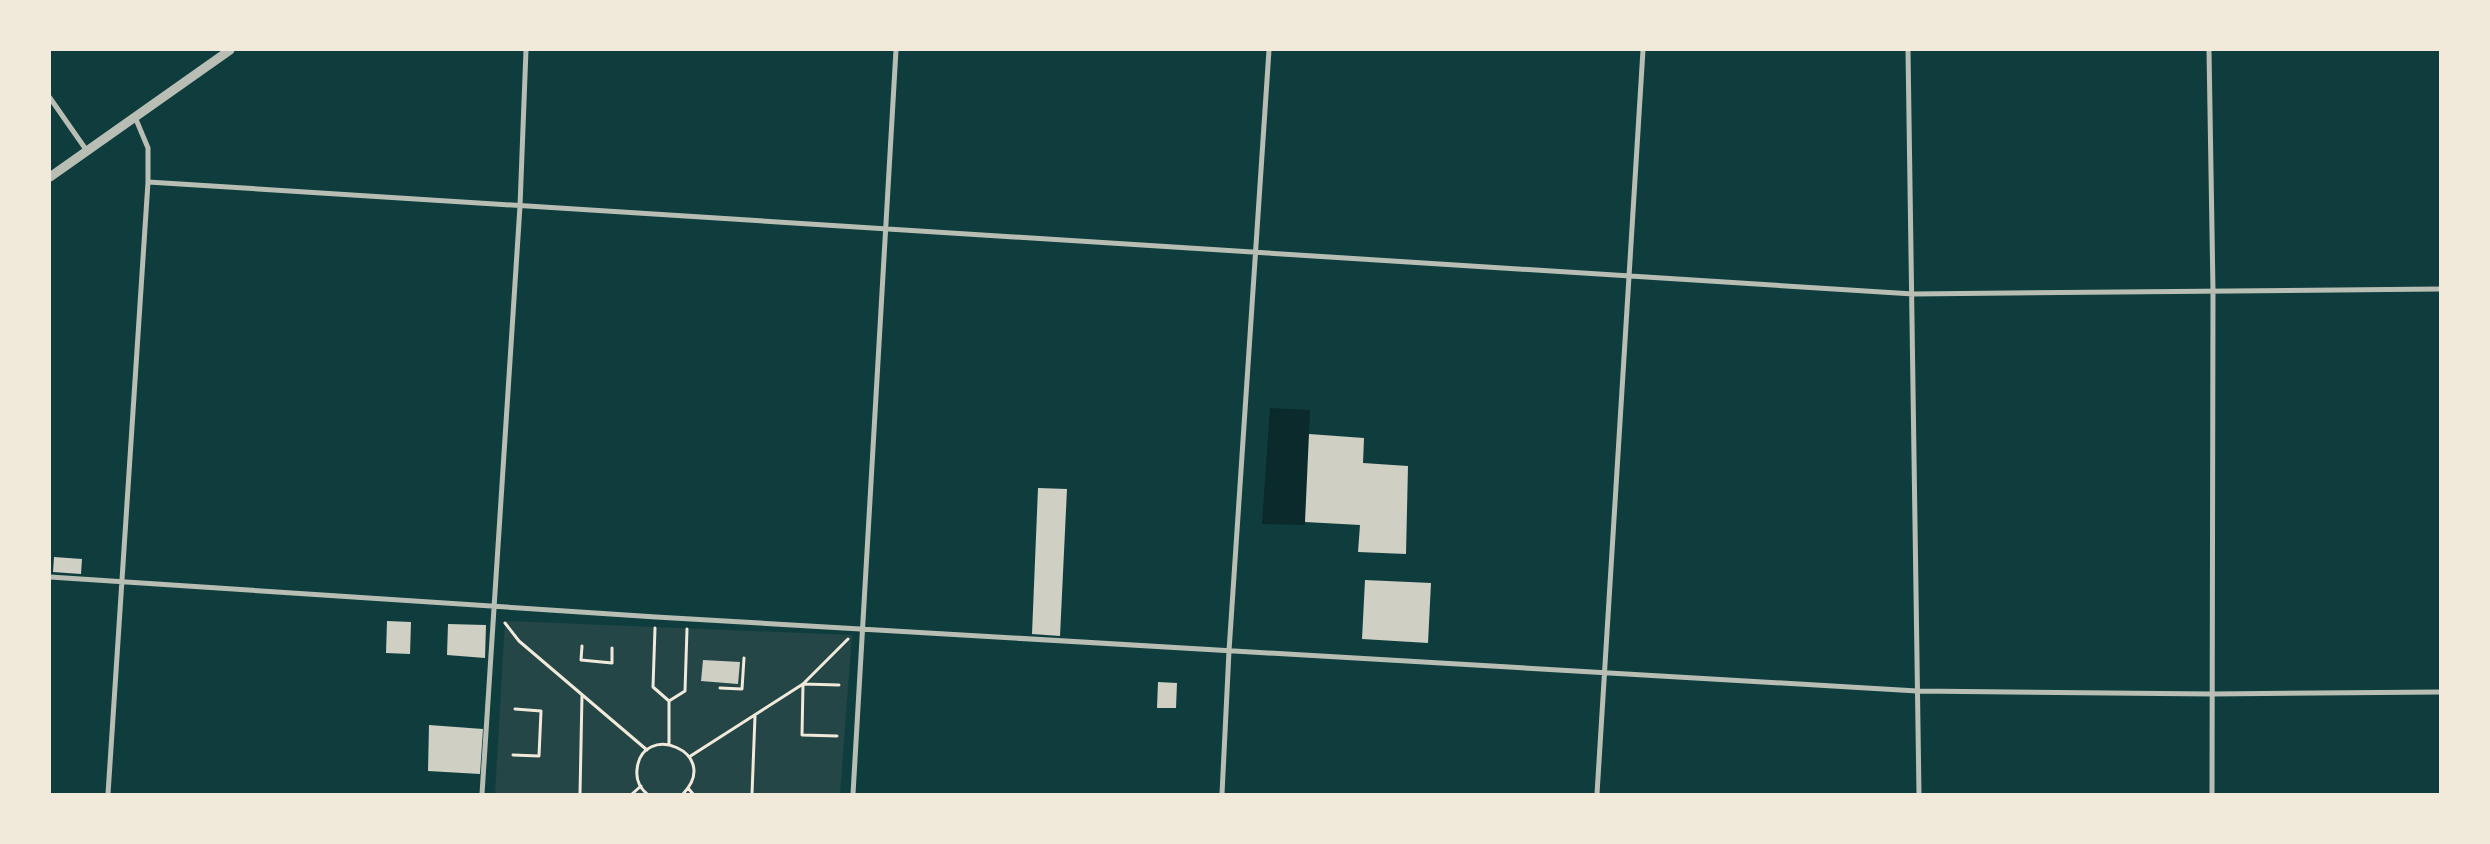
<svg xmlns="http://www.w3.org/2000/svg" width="2490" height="844" viewBox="0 0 2490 844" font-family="Bitter,serif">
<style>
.green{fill:#244646}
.water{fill:#0a2a2b}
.building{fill:#cfcfc3}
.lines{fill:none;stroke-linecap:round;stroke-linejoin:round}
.path{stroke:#f1e9da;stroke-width:3}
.minor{stroke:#b8beb3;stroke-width:5}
.tertiary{stroke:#b8beb3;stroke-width:9}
</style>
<rect width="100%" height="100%" fill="#0f3d3e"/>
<path class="green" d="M505 621 852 635 840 794H495Z"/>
<path class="water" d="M1270 408 1310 410 1305 525 1262 524Z"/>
<path class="building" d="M1309 434 1364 438 1363 463 1408 466 1406 554 1358 552 1360 525 1305 522Z
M1038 488 1067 489 1060 636 1032 634Z
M54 557 82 559 81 574 53 572Z
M1365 580 1431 583 1428 643 1362 639Z
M387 621 411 622 410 654 386 653Z
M448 624 486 625 485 658 447 655Z
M703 660 740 662 738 684 701 681Z
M1158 682 1177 683 1176 708H1157Z
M429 725 483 729 480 774 428 771Z"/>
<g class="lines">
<path class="path" d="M505 623 519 641 647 750
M655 628 653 687 669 701 685 691 687 629
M582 646 581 660 612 663V648
M720 688 742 689 744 658
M837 736 802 735 803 684 839 685
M669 744V701
M513 755 539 756 541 711 515 709
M689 757 803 684 848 639
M688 788 693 794
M580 794 582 695
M632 794 641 786
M647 794C640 788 636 779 637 770 641 720 723 752 683 794
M752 794 755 716"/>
<path class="minor" d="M1908 50 1919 794
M2209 50 2213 291 2212 794
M50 98 87 151
M148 182 1913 294 2440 289
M50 577 656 617 1917 691 2212 694 2440 692
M108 794 148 182V148L135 117
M482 794 520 206 526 50
M853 794 896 50
M1222 794 1229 651 1269 50
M1597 794 1643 50"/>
<path class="tertiary" d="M50 177 230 50"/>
</g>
<rect width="2490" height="844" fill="none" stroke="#f1e9da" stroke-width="102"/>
</svg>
